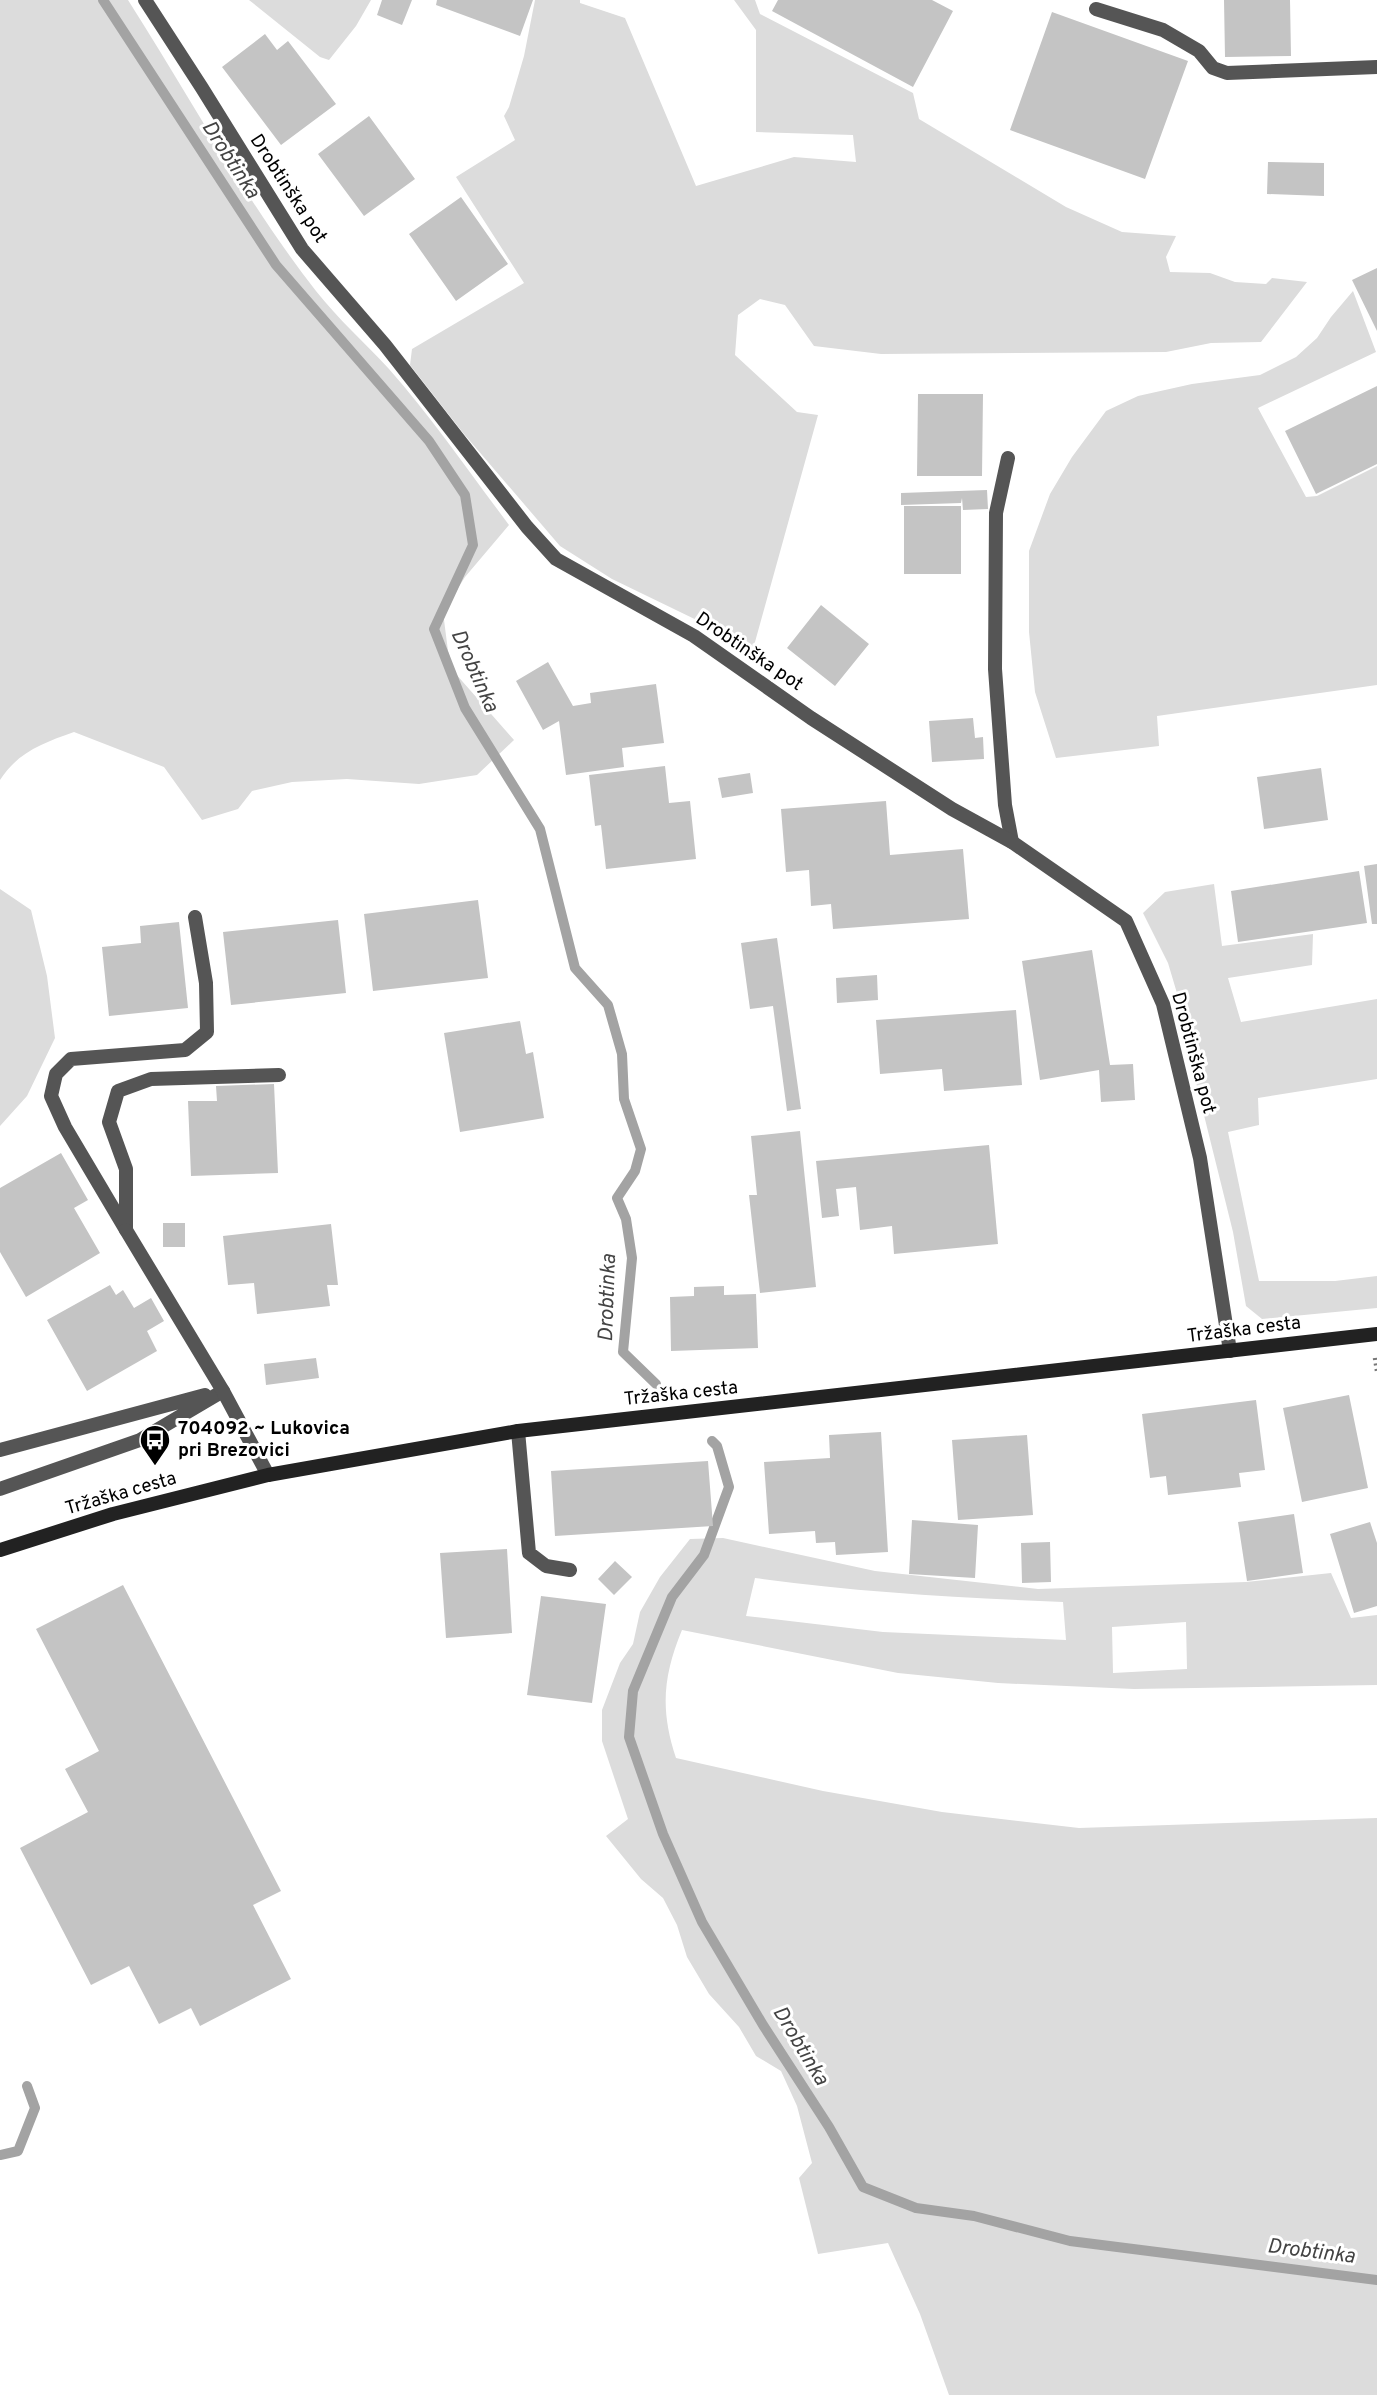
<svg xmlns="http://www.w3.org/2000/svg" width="1377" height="2395" viewBox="0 0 1377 2395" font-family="Overpass,sans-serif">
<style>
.green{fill:#dcdcdc;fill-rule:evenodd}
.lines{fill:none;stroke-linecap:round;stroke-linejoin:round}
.stream{stroke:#a3a3a3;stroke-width:10}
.building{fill:#c4c4c4}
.path{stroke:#777;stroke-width:4.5;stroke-dasharray:2 3.5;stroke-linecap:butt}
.lane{stroke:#555;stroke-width:14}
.street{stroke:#555;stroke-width:14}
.secondary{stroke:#222;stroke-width:14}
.labels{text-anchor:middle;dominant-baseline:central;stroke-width:6;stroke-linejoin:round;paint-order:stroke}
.street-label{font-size:19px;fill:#000;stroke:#fff}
.poi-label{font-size:19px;font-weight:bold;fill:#000;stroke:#fff;text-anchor:start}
.water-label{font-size:21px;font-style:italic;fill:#444;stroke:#fff}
</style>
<rect width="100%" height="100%" fill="#fff"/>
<path class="green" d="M0 0H128C190 97 245 200 316 291 338 319 365 343 389 369 432 418 470 473 509 525L465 577 443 612 448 651 455 673 514 740 477 775 419 784 347 779 292 782 252 791 238 809 202 820 164 767 74 732C43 743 18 752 0 780Z
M249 0H371L356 26 329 60 320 57Z
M535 0H580V3L625 18 696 186 794 157 856 162 853 135 756 132V30L734 0H755L760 14 913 93 919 119 1066 207 1122 232 1176 236 1166 257 1170 272 1210 273 1235 282 1266 284 1272 278 1307 282 1261 342 1211 343 1166 352 881 354 814 346 785 305 760 299 738 315 735 355 797 412 818 415 755 642 748 654 709 626 612 579 560 546 464 434 410 365 412 349 524 283 456 177 515 140 504 116 509 107 524 56Z
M1353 291 1376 352 1258 408 1306 497 1317 496 1377 466V685L1157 716 1159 746 1056 758 1035 692 1029 632V551L1050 494 1072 457 1106 411 1138 396 1192 384 1260 375 1296 357 1317 338 1331 317Z
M1214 884 1222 946 1313 934 1312 965 1228 978 1241 1022 1377 999V1079L1258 1098 1259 1125 1228 1132 1259 1281H1335L1377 1276V1308L1262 1319 1246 1306 1233 1232 1197 1087 1185 1020 1168 963 1143 913 1165 892Z
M0 889 31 910 47 976 55 1038 27 1096 0 1126Z
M723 1538 875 1571 1038 1589 1246 1582 1331 1573 1351 1618 1377 1615V1685L1134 1689 998 1683 898 1673 682 1630C663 1676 660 1710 676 1758L823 1791 942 1812 1079 1828 1377 1818V2395H949L920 2314 888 2243 818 2254 799 2178 812 2163 797 2106 781 2071 756 2056 739 2027 709 1994 687 1957 677 1925 663 1898 641 1879 606 1836 628 1819 602 1741V1710L620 1663 633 1644 640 1612 660 1577 690 1539ZM755 1578C857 1592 960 1598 1063 1602L1066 1640 883 1632 746 1616ZM1186 1622 1187 1669 1113 1673 1112 1627Z"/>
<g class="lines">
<path class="stream" d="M103 0 276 265 429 441 465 495 473 545 434 629 465 708 540 829 575 968 608 1005 622 1054 624 1099 641 1149 635 1171 617 1198 626 1219 632 1258 623 1352 656 1384
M712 1441 717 1446 729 1487 704 1555 672 1597 633 1691 629 1737 663 1834 702 1922 763 2025 829 2127 863 2187 916 2208 974 2216 1070 2241 1377 2280
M0 2155 18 2151 35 2108 27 2086"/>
</g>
<path class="building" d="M382 0H412L402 25 377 15Z
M437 0H533L520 36 436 5Z
M778 0H932L953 11 913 87 772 11Z
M1224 0H1290L1291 56 1225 57Z
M1052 12 1188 61 1145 179 1010 130Z
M265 34 277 50 288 41 336 104 281 145 222 67Z
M369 116 415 179 364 216 318 154Z
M1268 162 1324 163V196L1267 194Z
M461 197 508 264 456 301 409 234Z
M1377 268V331L1352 280Z
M1377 386V464L1316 494 1285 431Z
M918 394H983L982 476H917Z
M987 490 988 509 963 510 962 498 961 503 901 505V493Z
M904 506H961V574H904Z
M821 605 869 644 835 686 787 648Z
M548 662 573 706 591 703 590 693 656 684 664 743 622 748 624 767 566 775 559 721 543 730 516 681Z
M973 718 975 738 983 737 984 759 932 762 929 721Z
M665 766 669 803 690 801 696 859 606 869 601 825 595 826 589 775Z
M1321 768 1328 820 1264 829 1257 777Z
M750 773 753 793 722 798 718 778Z
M886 801 890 855 963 849 969 919 833 929 831 904 811 906 809 870 786 872 781 809Z
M1377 864V924H1372L1364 866Z
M1359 871 1367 923 1238 942 1231 891Z
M478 900 488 978 373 991 364 914Z
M338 920 346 993 231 1005 223 932Z
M179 922 188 1008 109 1016 102 947 141 943 140 926Z
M777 938 801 1109 787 1111 773 1006 750 1009 741 943Z
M1092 950 1110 1065 1133 1064 1135 1100 1101 1102 1099 1070 1040 1080 1022 961Z
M877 975 878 1000 837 1003 836 978Z
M1016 1010 1022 1085 944 1091 942 1069 880 1074 876 1020Z
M520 1021 526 1054 533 1052 544 1118 460 1132 444 1033Z
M274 1084 278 1173 191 1176 188 1101H217L216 1086Z
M800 1131 816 1287 760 1293 749 1195H757L751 1136Z
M989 1145 998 1244 894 1254 892 1226 860 1230 856 1187 836 1189 839 1216 822 1218 816 1161Z
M61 1153 88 1200 74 1208 100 1253 26 1297 0 1252V1188Z
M163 1223H185V1247H163Z
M331 1224 338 1285H327L330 1306 257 1314 254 1283 228 1285 223 1236Z
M110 1285 116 1295 123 1290 134 1308 151 1298 164 1321 147 1331 157 1351 87 1391 47 1320Z
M724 1286V1295L756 1294 758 1348 671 1351 670 1297 694 1296V1287Z
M316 1358 319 1378 266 1385 264 1364Z
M1349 1395 1368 1488 1302 1502 1283 1408Z
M1256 1400 1265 1470 1239 1473 1241 1487 1168 1495 1166 1476 1150 1478 1142 1414Z
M881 1432 888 1552 836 1555 835 1542 816 1543 815 1531 769 1534 764 1462 830 1458 829 1435Z
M1027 1435 1033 1515 958 1520 952 1440Z
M708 1461 713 1526 555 1536 551 1471Z
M1294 1514 1303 1573 1247 1581 1238 1522Z
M912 1520 978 1525 975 1578 909 1574Z
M1370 1522 1377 1543V1606L1354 1613 1330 1534Z
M1050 1542 1051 1582 1022 1583 1021 1543Z
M507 1549 512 1633 446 1638 440 1553Z
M615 1561 632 1577 614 1595 598 1579Z
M123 1585 281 1891 253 1905 291 1979 200 2026 191 2008 159 2024 129 1966 91 1985 20 1848 88 1812 65 1769 99 1751 36 1629Z
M541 1596 606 1604 592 1703 527 1695Z"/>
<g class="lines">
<path class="path" d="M1375 1358 1377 1371"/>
<path class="lane" d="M1096 9 1163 30 1199 51 1213 68 1227 73 1377 67
M1008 458 996 513 995 669 1005 805 1012 842
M126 1228V1169L109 1122 118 1091 151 1079 279 1075
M126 1230 65 1127 51 1096 56 1074 71 1059 185 1050 207 1032 206 983 195 917
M518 1431 529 1553 546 1566 570 1570
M0 1450 205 1395
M0 1489 140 1440 223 1391"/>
<path class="street" d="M145 0 202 88 302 249 385 345 527 527 556 559 694 636 811 718 952 809 1012 842 1126 921 1163 1004 1200 1158 1230 1351
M126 1230 223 1391 268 1475"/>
<path class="secondary" d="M0 1550 113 1514 268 1475 518 1431 1377 1334"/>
</g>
<defs>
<g id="bus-pin" transform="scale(1.575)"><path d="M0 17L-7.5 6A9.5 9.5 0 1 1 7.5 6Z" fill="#000" stroke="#fff"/><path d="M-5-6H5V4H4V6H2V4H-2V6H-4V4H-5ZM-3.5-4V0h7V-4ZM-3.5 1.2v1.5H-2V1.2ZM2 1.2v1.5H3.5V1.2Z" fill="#fff"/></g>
</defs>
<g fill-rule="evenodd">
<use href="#bus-pin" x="155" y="1440"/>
</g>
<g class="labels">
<g class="street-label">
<text transform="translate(288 189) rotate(57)">Drobtinška pot</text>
<text transform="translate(749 652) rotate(34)">Drobtinška pot</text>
<text transform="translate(1193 1053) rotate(75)">Drobtinška pot</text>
<text transform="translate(1244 1330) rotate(-7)">Tržaška cesta</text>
<text transform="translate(681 1394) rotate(-6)">Tržaška cesta</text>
<text transform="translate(121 1494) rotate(-16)">Tržaška cesta</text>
</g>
<g class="poi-label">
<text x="178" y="1429">704092 ~ Lukovica<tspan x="178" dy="22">pri Brezovici</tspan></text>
</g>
<g class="water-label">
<text transform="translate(230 160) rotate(57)">Drobtinka</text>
<text transform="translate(474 671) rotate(66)">Drobtinka</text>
<text transform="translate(608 1298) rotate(-88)">Drobtinka</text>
<text transform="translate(800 2046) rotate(59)">Drobtinka</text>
<text transform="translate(1311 2252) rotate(7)">Drobtinka</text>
</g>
</g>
</svg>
